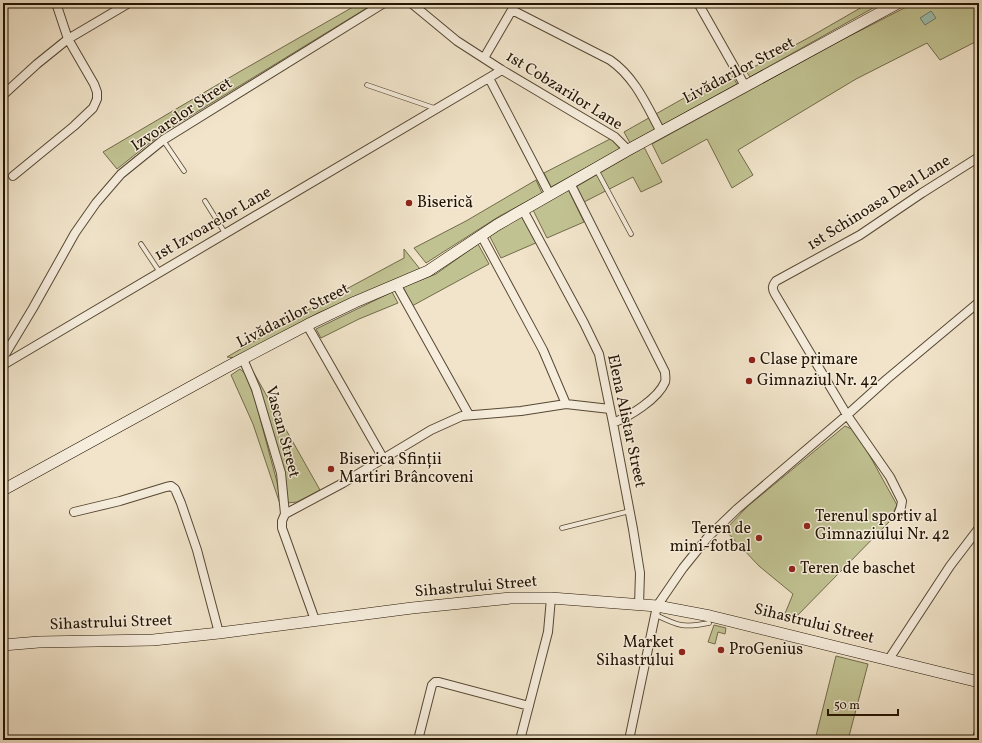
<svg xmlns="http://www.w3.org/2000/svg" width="982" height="743" viewBox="0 0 982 743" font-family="Vollkorn,serif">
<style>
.green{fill:#c1c292;stroke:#726b4a}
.water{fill:#9cbfb1;stroke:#6c7b6b}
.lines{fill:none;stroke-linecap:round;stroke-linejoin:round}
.lane-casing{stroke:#564833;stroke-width:5.5}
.street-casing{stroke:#564833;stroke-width:10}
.secondary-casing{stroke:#231401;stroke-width:12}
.lane{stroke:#f6eddd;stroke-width:4}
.street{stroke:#f6eddd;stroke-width:8}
.secondary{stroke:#f6eddd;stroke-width:11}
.poi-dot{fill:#8f2418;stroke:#f6eddd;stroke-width:1.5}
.labels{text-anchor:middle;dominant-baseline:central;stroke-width:3;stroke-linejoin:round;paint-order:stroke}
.street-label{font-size:16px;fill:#231401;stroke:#f6eddd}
.poi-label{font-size:16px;fill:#231401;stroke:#f6eddd;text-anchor:start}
</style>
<rect width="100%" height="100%" fill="#f1e4ca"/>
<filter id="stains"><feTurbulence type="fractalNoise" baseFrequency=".005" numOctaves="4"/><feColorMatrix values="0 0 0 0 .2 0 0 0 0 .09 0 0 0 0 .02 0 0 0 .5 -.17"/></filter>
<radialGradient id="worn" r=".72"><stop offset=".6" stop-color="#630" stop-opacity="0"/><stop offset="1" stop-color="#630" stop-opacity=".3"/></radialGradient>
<path class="green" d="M360 3H375L161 134 117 169 103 152 239 72Z
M869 3H882L750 77 746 71 810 37Z
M914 3H979V40L940 60 927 43 856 79 738 150 753 175 732 188 707 139 662 164 652 144 838 42Z
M730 72 737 84 630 143 624 132Z
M612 138 620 149 551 187 544 173Z
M644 147 662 182 641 192 633 177 584 202 576 187Z
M536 180 542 193 498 217 426 263 414 248 466 221Z
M568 189 584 222 547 238 533 210Z
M523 215 538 242 501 258 489 235Z
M478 244 489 264 412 306 403 287 436 274Z
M404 249 420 269 318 313 236 358 227 357 311 308 404 258Z
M392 292 398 303 359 319 321 338 316 329Z
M250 366 320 490 297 502 287 503 259 389Z
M240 369 246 374 255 400 277 482 281 507 253 424 231 375Z
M845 426 856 431 897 505 889 522 793 620 784 616 793 594 759 566 725 530 748 506Z
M714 625 726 628 725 634 718 632 715 644 708 642Z
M836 656 868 664 848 740H815Z"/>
<path class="water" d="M931 11 936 18 925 25 920 18Z"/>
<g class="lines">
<g class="lane-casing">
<path id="lane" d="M367 85 437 109
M163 140 184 171
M596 169 631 234
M205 201 225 233
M141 244 159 271
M562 528 630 511
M656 615C678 626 684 628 709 623"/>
</g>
<g class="street-casing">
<path id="street" d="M411 3 457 41 502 70 615 137 628 150
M698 3 745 86
M512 10 610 60C635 77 647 106 661 132
M484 58 516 3
M489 78 550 195
M3 95 37 64 68 39 129 3
M13 176 74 126 93 108 97 99V92L94 84 68 39 56 3
M570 183 665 372C665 375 666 379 665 382 658 399 630 416 613 423
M523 210 584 323 599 354 613 423 633 529 640 573 639 605
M481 235 543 350 566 404
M396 284 469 415
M307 325 383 458
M3 358 33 308 75 233 96 203 121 174 163 140 384 3
M243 359 256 389 281 473 285 514
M3 365 502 70
M74 512 120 501 166 487 171 486 175 489 181 503 197 550 219 633
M285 514 343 483 431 430 462 416 521 411 566 404 610 409
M285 514 282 521V528L315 620
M898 515 901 507 902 501 890 477 847 415 775 294C772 289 772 286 776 281L860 235 922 193 979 157
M889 659 950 566 979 528
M418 740 432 685 435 682H439L529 706
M520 740 548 632 551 598
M629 740 657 606 683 568 708 537 737 509 847 415 887 379 979 302
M977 740 979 731"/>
</g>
<g class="secondary-casing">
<path id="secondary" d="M3 490 227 367 307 325 355 302 428 271 497 225 628 150 898 3
M3 645 39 642 153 640 219 633 412 608 511 598H551L657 606 710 616 979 682"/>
</g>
<use href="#lane" class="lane"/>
<use href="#street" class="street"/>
<use href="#secondary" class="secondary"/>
</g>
<g class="poi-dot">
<circle cx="409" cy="203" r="4"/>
<circle cx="752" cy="360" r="4"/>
<circle cx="749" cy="381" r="4"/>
<circle cx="331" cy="469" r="4"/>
<circle cx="807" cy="526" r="4"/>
<circle cx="759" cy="538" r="4"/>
<circle cx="792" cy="569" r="4"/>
<circle cx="721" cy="650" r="4"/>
<circle cx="682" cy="652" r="4"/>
</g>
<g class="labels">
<g class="street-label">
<text transform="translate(739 71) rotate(-28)">Livădarilor Street</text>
<text transform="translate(564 91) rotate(32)">1st Cobzarilor Lane</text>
<text transform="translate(182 115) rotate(-34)">Izvoarelor Street</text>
<text transform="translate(879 203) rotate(-32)">1st Schinoasa Deal Lane</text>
<text transform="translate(213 224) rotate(-30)">1st Izvoarelor Lane</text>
<text transform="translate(293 316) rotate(-27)">Livădarilor Street</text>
<text transform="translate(626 421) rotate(78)">Elena Alistar Street</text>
<text transform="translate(282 432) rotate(75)">Vascan Street</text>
<text transform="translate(476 587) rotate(-5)">Sihastrului Street</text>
<text transform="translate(111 623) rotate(-2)">Sihastrului Street</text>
<text transform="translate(814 624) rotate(14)">Sihastrului Street</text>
</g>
<g class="poi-label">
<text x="417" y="203">Biserică</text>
<text x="760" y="360">Clase primare</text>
<text x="757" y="381">Gimnaziul Nr. 42</text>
<text x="339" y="460">Biserica Sfinții<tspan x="339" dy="18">Martiri Brâncoveni</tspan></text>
<text x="815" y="517">Terenul sportiv al<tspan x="815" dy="18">Gimnaziului Nr. 42</tspan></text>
<text x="751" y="529" text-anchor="end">Teren de<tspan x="751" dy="18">mini-fotbal</tspan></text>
<text x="800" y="569">Teren de baschet</text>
<text x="674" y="643" text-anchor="end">Market<tspan x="674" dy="18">Sihastrului</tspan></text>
<text x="729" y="650">ProGenius</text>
</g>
</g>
<rect width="982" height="743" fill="none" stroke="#f1e4ca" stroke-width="16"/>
<rect x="4" y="4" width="974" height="735" fill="none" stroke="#231401" stroke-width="2"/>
<rect x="8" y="8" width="966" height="727" fill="none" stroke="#231401"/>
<path d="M828 709v6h70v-6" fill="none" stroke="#231401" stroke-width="2"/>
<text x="834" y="709" font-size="12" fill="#231401" stroke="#f6eddd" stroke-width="3" paint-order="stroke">50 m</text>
<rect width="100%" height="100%" filter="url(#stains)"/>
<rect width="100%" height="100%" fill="url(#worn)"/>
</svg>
